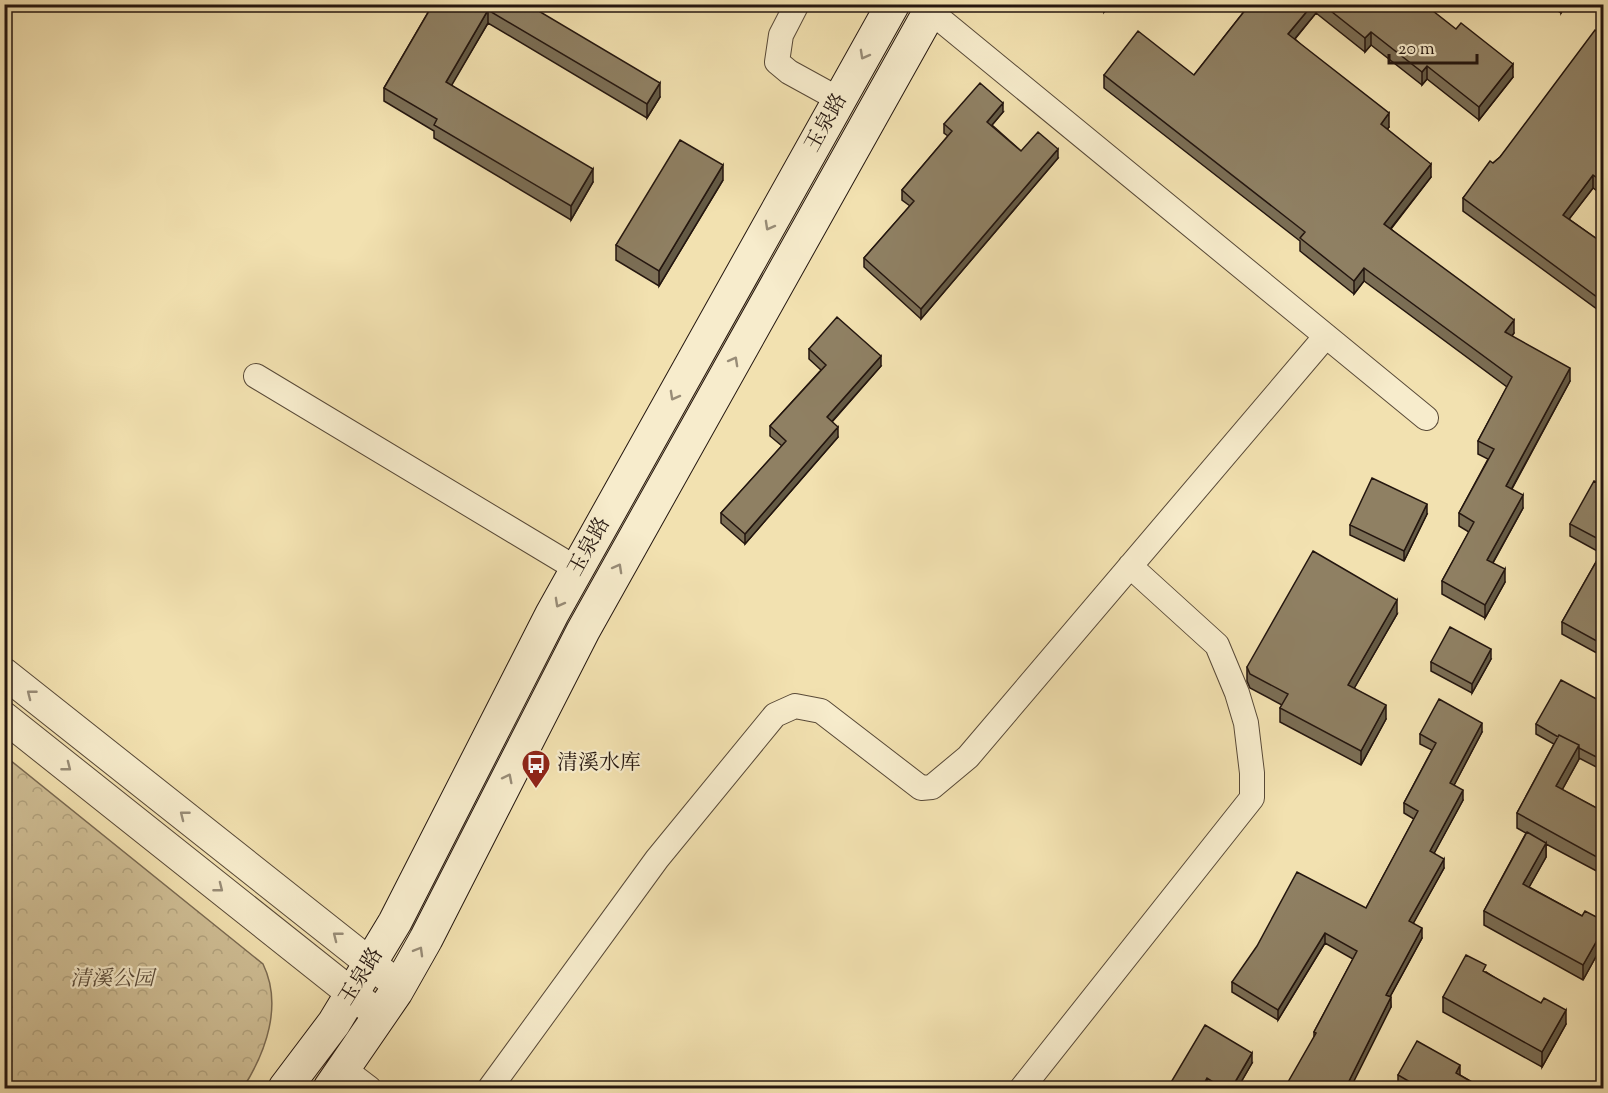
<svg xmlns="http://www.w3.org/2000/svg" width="1608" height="1093" viewBox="0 0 1608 1093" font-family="'Sorts Mill Goudy','Noto Serif SC',serif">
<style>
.forest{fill:url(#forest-crowns);stroke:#7a6a52;stroke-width:1.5}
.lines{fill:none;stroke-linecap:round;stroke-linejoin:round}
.minor-casing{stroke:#584937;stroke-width:26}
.tertiary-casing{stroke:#584937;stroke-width:32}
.secondary-casing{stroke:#24160f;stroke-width:35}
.minor{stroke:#f7eccc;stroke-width:24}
.tertiary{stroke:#f7eccc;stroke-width:30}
.secondary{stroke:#f7eccc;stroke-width:33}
.wall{fill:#7b6e55;stroke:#24160f;stroke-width:1.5}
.shaded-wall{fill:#645a45;stroke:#24160f;stroke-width:1.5}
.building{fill:#8f8063;stroke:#24160f;stroke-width:1.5}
.oneway{stroke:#988c77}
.labels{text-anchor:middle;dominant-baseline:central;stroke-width:4.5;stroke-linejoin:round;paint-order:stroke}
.street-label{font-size:21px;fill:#24160f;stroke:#f7eccc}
.poi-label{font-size:21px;fill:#24160f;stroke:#f7eccc;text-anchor:start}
.park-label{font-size:21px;font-style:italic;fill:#574837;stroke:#f7eccc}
</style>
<defs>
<pattern id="forest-crowns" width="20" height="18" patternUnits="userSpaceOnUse" patternTransform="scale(1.5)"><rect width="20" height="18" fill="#cfbe95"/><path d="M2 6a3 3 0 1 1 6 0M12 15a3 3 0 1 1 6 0" fill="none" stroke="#b2a37f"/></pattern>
</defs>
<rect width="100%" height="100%" fill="#f2e1b0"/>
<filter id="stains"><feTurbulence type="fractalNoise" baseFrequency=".00333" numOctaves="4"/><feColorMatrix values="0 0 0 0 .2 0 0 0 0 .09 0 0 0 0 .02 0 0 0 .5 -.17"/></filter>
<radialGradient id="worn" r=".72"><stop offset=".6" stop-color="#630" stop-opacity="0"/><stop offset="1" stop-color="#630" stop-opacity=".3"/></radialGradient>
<path class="forest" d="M5 756 263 964C283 1005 266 1052 243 1088H5Z"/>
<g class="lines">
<g class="minor-casing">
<path id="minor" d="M797 4 781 35 777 62 789 72 840 100
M930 11 1426 418
M256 376 577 569
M344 1069 369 1088
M490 1088 657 859 775 715 795 706 821 711 921 788 932 787 968 757 1326 336
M1022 1088 1252 798V773L1246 723 1237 693 1217 645 1130 566"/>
</g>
<g class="tertiary-casing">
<path id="tertiary" d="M4 673 399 986
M4 717 380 1016"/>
</g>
<g class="secondary-casing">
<path id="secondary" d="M285 1088 334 1023 395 922 552 614 893 4
M330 1088 396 992 426 939 583 631 934 4"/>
</g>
<use href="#minor" class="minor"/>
<use href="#tertiary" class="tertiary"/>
<use href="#secondary" class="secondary"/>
</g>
<path class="wall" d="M433 4H527L660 97 647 118 488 23 451 85 593 182 571 220 434 138V131L384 101V88Z
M1091 4H1109L1104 12Z
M1250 4H1424L1513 77 1479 120 1427 79 1422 85 1371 45 1365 52 1316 13 1295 39 1389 127 1387 129 1431 177 1391 229 1514 333 1512 336 1570 381 1512 489 1523 508 1493 563 1505 582 1485 618 1442 594V581L1469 532 1459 526V513L1488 459 1478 454V441L1507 387 1364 281 1354 294 1300 251V241L1104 88V75H1194Z
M1547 4H1566L1561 13Z
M1604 36V196L1593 188 1569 219 1604 244 1601 312 1463 211V198L1493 163 1500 157Z
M1003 112 992 125 1021 151 1058 158 921 319 864 267V258L910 206 902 200V190L948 136 944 133V124Z
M723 180 659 286 616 260V245Z
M809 349 881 366 832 422 838 437 745 544 721 523V513L782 446 770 436V426L821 370 809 359Z
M1604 486V657L1562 634V622L1601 553 1570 536V524Z
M1427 514 1404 561 1350 535V525Z
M1397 614 1354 688 1386 719 1361 765 1280 722V708L1282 705 1250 688 1247 681V667Z
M1491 659 1472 693 1431 671V662Z
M1604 703V771L1579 758V759L1562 790 1604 812V875L1546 844V857L1529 887 1604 928V942L1583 980 1484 925V911L1526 833 1517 828V813L1554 744 1536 734V724Z
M1482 732 1454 785 1463 800 1434 853 1444 868 1413 923 1422 938 1390 997 1391 1007 1314 1037V1032L1353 959 1325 943 1278 1020 1232 992V982L1366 908 1414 819 1404 813V803L1432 750 1420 744V734Z
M1486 972 1566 1024 1542 1067 1443 1012V997Z
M1252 1063 1237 1089H1167Z
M1398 1075H1460L1484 1089H1398Z"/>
<path class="shaded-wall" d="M1104 4H1109L1104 12Z
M1313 4H1316V13L1288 47V34Z
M1561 4H1566L1561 13Z
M488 10V23L446 95V82Z
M1371 32V45L1365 52V38Z
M1513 64V77L1479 120V107Z
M1427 66V79L1422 85V72Z
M660 83V97L647 118V104Z
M1003 103V112L987 131V122Z
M1389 113V127L1381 137V124Z
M1058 149V158L921 319V309Z
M1431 164V177L1384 237V224Z
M723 165V180L659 286V271Z
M593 169V182L571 220V206Z
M1593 175V188L1563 227V215Z
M1364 268V281L1354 294V281Z
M1604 297V309L1601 312V300Z
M1514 320V333L1505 345V332Z
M881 356V366L827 427V417Z
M1570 368V381L1506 499V486Z
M838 427V437L745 544V534Z
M1523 495V508L1487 573V560Z
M1427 504V514L1404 561V551Z
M1505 569V582L1485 618V605Z
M1397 600V614L1348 699V685Z
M1491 649V659L1472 693V684Z
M1386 705V719L1361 765V751Z
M1482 723V732L1450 793V783Z
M1579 745V759L1556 801V786Z
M1463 790V800L1430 861V851Z
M1546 843V857L1523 898V884Z
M1444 859V868L1409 931V921Z
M1422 928V938L1386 1004V995Z
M1604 928V942L1583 980V965Z
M1325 933V943L1278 1020V1010Z
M1391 997V1007L1350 1089H1345Z
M1566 1010V1024L1542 1067V1052Z
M1252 1053V1063L1237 1089H1231Z
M1460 1065V1078L1456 1073Z
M1207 1078V1089H1201Z"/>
<path class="building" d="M433 4H527L660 83 647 104 488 10 446 82 593 169 571 206 434 125 437 119 384 88Z
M1250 4H1313L1288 34 1389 113 1381 124 1431 164 1384 224 1514 320 1505 332 1570 368 1506 486 1523 495 1487 560 1505 569 1485 605 1442 581 1474 522 1459 513 1494 449 1478 441 1512 377 1364 268 1354 281 1300 238 1305 232 1104 75 1138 31 1194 75Z
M1322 4H1424L1456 29 1461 23 1513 64 1479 107 1427 66 1422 72 1371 32 1365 38Z
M1595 30 1604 36V183L1593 175 1563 215 1604 244V297L1601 300 1463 198 1490 161 1493 163 1500 157Z
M980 83 1003 103 987 122 1021 151 1038 132 1058 149 921 309 864 258 914 201 902 190 952 131 944 124Z
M680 140 723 165 659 271 616 245Z
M837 317 881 356 827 417 838 427 745 534 721 513 786 441 770 426 826 365 809 349Z
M1372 478 1427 504 1404 551 1350 525Z
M1594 481 1604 486V542L1570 524Z
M1604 548V645L1562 622Z
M1313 551 1397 600 1348 685 1386 705 1361 751 1280 708 1288 694 1250 674 1247 667Z
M1450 627 1491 649 1472 684 1431 662Z
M1561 680 1604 703V761L1579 748V745L1559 735 1558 737 1536 724Z
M1439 699 1482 723 1450 783 1463 790 1430 851 1444 859 1409 921 1422 928 1386 995 1391 997 1345 1089H1284L1316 1033 1314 1032 1357 951 1325 933 1278 1010 1232 982 1257 946 1297 872 1366 908 1418 811 1404 803 1436 743 1420 734Z
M1559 735 1579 745 1556 786 1604 812V861L1517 813Z
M1527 832 1546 843 1523 884 1582 916 1585 911 1604 921V928L1583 965 1484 911Z
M1466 955 1486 965 1483 971 1541 1003 1544 998 1566 1010 1542 1052 1443 997Z
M1205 1025 1252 1053 1231 1089H1224L1207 1078 1201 1089H1167Z
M1417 1041 1460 1065 1456 1073 1484 1089H1422L1398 1075Z"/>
<defs><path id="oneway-chevron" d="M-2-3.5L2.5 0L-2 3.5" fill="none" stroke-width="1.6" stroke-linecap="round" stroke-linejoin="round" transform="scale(1.5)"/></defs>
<g class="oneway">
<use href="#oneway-chevron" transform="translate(864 55) rotate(119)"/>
<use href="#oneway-chevron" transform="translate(769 226) rotate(119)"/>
<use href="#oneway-chevron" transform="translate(734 361) rotate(-61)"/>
<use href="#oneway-chevron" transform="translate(674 396) rotate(119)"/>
<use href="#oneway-chevron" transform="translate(618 568) rotate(-61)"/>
<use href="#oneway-chevron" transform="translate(559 603) rotate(119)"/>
<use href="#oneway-chevron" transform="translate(31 694) rotate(-142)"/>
<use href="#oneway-chevron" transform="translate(67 767) rotate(38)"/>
<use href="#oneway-chevron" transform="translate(508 778) rotate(-63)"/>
<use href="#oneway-chevron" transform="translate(184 815) rotate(-142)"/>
<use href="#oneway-chevron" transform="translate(219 888) rotate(38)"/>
<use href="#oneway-chevron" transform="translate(337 936) rotate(-142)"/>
<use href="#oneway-chevron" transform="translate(419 951) rotate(-60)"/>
</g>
<defs>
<g id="bus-pin" transform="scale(1.5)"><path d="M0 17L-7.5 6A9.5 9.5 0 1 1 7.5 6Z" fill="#8f2418" stroke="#f7eccc"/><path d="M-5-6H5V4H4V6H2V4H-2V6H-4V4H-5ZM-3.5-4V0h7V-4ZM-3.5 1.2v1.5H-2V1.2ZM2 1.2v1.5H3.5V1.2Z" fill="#fff"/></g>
</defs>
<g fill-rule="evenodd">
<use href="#bus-pin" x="536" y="764"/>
</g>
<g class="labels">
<g class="street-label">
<text transform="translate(827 123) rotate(-61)">玉泉路</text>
<text transform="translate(590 547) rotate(-61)">玉泉路</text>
<text transform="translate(362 977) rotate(-58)">玉泉路</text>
</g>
<g class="poi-label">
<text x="557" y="764">清溪水库</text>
</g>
<g class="park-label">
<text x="112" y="980">清溪公园</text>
</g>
</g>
<rect width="1608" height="1093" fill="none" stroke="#f2e1b0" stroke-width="24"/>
<rect x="6" y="6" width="1596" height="1081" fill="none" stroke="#24160f" stroke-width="3"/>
<rect x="12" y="12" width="1584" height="1069" fill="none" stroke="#24160f" stroke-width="1.5"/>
<path d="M1389 54v9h88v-9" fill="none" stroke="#24160f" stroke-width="3"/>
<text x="1398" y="54" font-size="18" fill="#24160f" stroke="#f7eccc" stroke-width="4.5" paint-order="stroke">20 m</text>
<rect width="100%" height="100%" filter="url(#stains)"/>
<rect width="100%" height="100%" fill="url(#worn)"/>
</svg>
